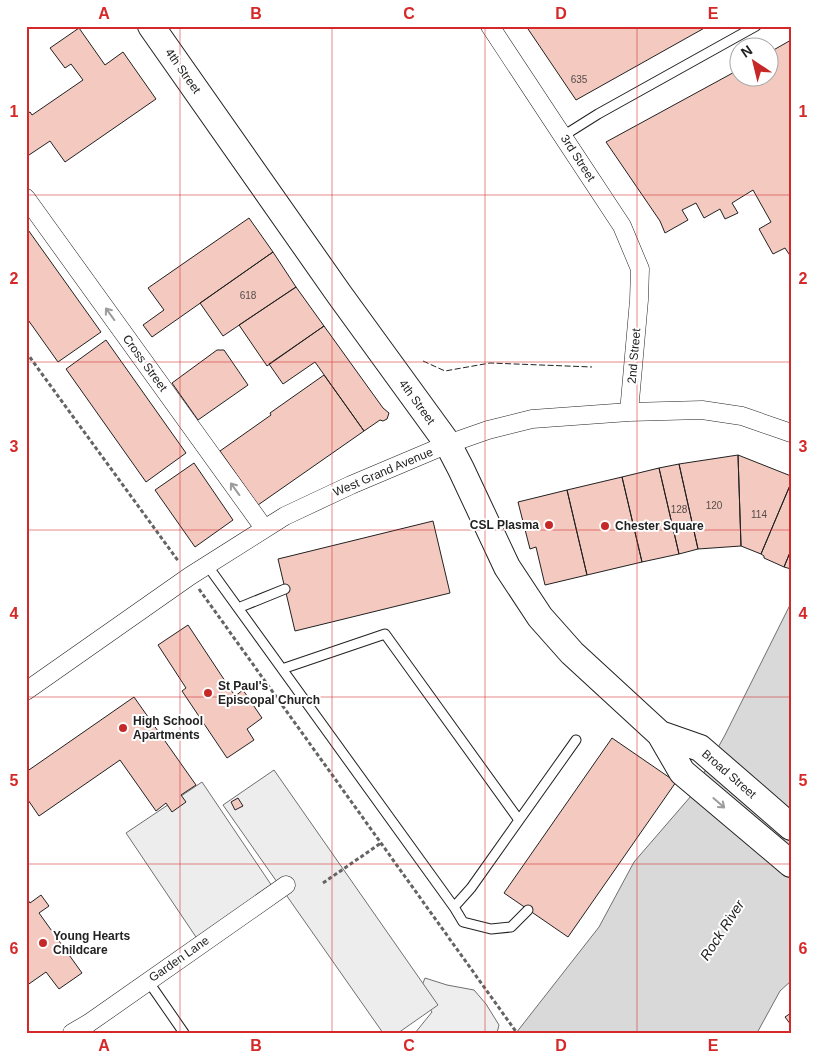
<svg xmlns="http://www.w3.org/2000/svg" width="817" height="1059" viewBox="0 0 817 1059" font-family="Arial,sans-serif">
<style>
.green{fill:#eee;stroke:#6f6f6f}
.parking{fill:#ededed;stroke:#6f6f6f}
.water{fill:#d9d9d9;stroke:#6f6f6f}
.building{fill:#f3c9c0;stroke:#222}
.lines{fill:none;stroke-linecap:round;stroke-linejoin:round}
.service-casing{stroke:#222;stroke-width:11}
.minor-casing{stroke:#222;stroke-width:19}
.primary-casing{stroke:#222;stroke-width:28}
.path{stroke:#646464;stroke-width:3;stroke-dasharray:4 2.5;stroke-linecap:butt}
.service{stroke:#fff;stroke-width:9}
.minor{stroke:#fff;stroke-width:18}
.primary{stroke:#fff;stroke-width:26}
.fence{stroke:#222;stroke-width:1;stroke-dasharray:6 2.5;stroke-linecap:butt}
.oneway{stroke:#9c9c9c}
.grid{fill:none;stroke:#d62828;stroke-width:1;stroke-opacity:0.55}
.poi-dot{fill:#c62828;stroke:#fff;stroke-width:2}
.labels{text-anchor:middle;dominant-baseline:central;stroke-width:4;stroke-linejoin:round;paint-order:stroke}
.number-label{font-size:10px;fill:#564c4a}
.street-label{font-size:12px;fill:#222;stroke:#fff}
.poi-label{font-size:12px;font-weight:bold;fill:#222;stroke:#fff;text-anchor:start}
.water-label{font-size:14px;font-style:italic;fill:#222;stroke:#fff}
.neatline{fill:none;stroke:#d62828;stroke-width:2}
.grid-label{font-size:16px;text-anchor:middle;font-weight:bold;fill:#d62828}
</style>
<rect width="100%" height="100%" fill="#fff"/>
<path class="green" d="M425 978 447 985 474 990 486 1004 499 1025 497 1033H415L432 1012 419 993Z"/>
<path class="parking" d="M274 770 438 1005 398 1033H383L223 805Z
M202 782 274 889 198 940 126 833Z"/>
<path class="water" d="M791 603V981L780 991 757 1033H516L599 927 634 862 691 796 725 735Z"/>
<path class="building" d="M526 26H708L576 100Z
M79 28 105 65 123 52 156 99 65 162 50 141 26 157V114L30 112 32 115 83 80 71 64 65 68 50 48Z
M791 40V257L785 248 773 254 759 229 771 222 753 190 732 203 738 213 725 219 720 209 704 218 696 203 682 210 688 220 665 233 660 221 606 142 740 69V78H770V52Z
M249 218 273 252 152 337 143 325 164 310 148 288Z
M26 227 101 332 58 362 26 317Z
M273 252 296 287 223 336 200 303Z
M296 287 324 326 267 366 239 325Z
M324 326 383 408 389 413 387 419 383 421 380 420 364 431 315 362 283 384 269 364Z
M106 340 186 453 146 482 66 369Z
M217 350H224L248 385 198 420 172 383Z
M324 375 364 431 258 505 220 451 271 415 270 413Z
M738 455 791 476V483L761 554 741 546Z
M738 455 741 546 698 549 679 464Z
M194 463 233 520 195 547 155 490Z
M679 464 698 549 679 554 659 468Z
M659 468 679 554 642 562 622 477Z
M622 477 642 562 587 575 567 490Z
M791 483V550L784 567 764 558V556L761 554Z
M567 490 587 575 545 585 536 547 530 549 518 502Z
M433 521 450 593 295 631 278 559Z
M791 550V569L784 567Z
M188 625 235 696 243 690 262 718 247 729 254 740 227 758 182 691 186 688 158 645Z
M134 697 196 785 181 795 186 802 172 812 166 803 156 811 120 760 39 816 26 797V772Z
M612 738 676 782 568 937 504 893Z
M238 798 243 806 235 810 231 802Z
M41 895 49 906 39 913 82 973 59 989 46 972 26 986V897L30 903Z
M791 1013V1025L785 1017Z"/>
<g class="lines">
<g class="service-casing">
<path id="service" d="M563 136 598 114 756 26
M207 565 454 907 471 888 576 740
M238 608 285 589
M282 669 385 634 519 820
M454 907 463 922 491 929 511 927 528 910
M148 981 184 1033"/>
</g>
<g class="minor-casing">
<path id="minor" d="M490 26 622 226 640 269 639 300 629 412
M26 198 264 528
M26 691 190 576 285 516 351 485 448 444 488 430 532 419 629 412 702 410 742 416 791 433
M72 1033 89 1023 286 885"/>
</g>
<g class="primary-casing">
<path id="primary" d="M151 26 339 294 448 444 461 469 507 567 540 617 572 653 660 734 682 772 791 864
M660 734 700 748 791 827"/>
</g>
<path class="path" d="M26 352 179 562
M199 589 517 1033
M323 883 381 843"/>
<use href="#service" class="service"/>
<use href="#minor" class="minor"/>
<use href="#primary" class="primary"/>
<path class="fence" d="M423 361 445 371 490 363 592 367"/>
</g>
<defs><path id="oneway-shaft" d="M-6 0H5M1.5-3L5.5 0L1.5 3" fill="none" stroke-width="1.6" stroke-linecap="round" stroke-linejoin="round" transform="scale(1.25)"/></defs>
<g class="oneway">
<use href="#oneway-shaft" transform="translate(110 314) rotate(-126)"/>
<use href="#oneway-shaft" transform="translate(235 489) rotate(-126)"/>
<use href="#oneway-shaft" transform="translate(719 803) rotate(41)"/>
</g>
<path class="grid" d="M180 26V1033M332 26V1033M485 26V1033M637 26V1033M26 195H791M26 362H791M26 530H791M26 697H791M26 864H791"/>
<g class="poi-dot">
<circle cx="549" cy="525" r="5"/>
<circle cx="605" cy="526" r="5"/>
<circle cx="208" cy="693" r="5"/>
<circle cx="123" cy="728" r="5"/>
<circle cx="43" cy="943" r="5"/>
</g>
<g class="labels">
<g class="number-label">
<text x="579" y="79">635</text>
<text x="248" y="295">618</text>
<text x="714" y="505">120</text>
<text x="679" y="509">128</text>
<text x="759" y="514">114</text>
</g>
<g class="street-label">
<text transform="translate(183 71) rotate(55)">4th Street</text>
<text transform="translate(578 158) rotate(57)">3rd Street</text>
<text transform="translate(634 356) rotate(-85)">2nd Street</text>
<text transform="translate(145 363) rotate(54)">Cross Street</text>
<text transform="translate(417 402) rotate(54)">4th Street</text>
<text transform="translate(383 472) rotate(-23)">West Grand Avenue</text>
<text transform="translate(729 774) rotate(41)">Broad Street</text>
<text transform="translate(179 959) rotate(-35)">Garden Lane</text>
</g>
<g class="poi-label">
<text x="539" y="525" text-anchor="end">CSL Plasma</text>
<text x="615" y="526">Chester Square</text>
<text x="218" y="686">St Paul's<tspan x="218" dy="14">Episcopal Church</tspan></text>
<text x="133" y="721">High School<tspan x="133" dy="14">Apartments</tspan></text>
<text x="53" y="936">Young Hearts<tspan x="53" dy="14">Childcare</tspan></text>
</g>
<g class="water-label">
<text transform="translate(722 930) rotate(-57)">Rock River</text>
</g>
</g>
<rect width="817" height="1059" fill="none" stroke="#ffffff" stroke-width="55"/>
<g transform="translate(754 62) rotate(325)"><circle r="24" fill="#ffffff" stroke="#a7a7a7"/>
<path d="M0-4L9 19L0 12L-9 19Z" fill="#c62828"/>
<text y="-8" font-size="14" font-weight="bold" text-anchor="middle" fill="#222222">N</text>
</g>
<rect x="28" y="28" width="762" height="1004" class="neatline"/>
<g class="grid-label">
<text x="104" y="19">A</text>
<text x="256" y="19">B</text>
<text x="409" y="19">C</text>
<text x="561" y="19">D</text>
<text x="713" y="19">E</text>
<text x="14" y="117">1</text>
<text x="803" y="117">1</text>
<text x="14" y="284">2</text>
<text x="803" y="284">2</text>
<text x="14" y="452">3</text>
<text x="803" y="452">3</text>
<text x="14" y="619">4</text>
<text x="803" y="619">4</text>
<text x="14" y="786">5</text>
<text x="803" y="786">5</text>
<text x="14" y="954">6</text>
<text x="803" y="954">6</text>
<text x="104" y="1051">A</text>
<text x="256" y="1051">B</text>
<text x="409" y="1051">C</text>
<text x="561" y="1051">D</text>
<text x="713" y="1051">E</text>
</g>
</svg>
